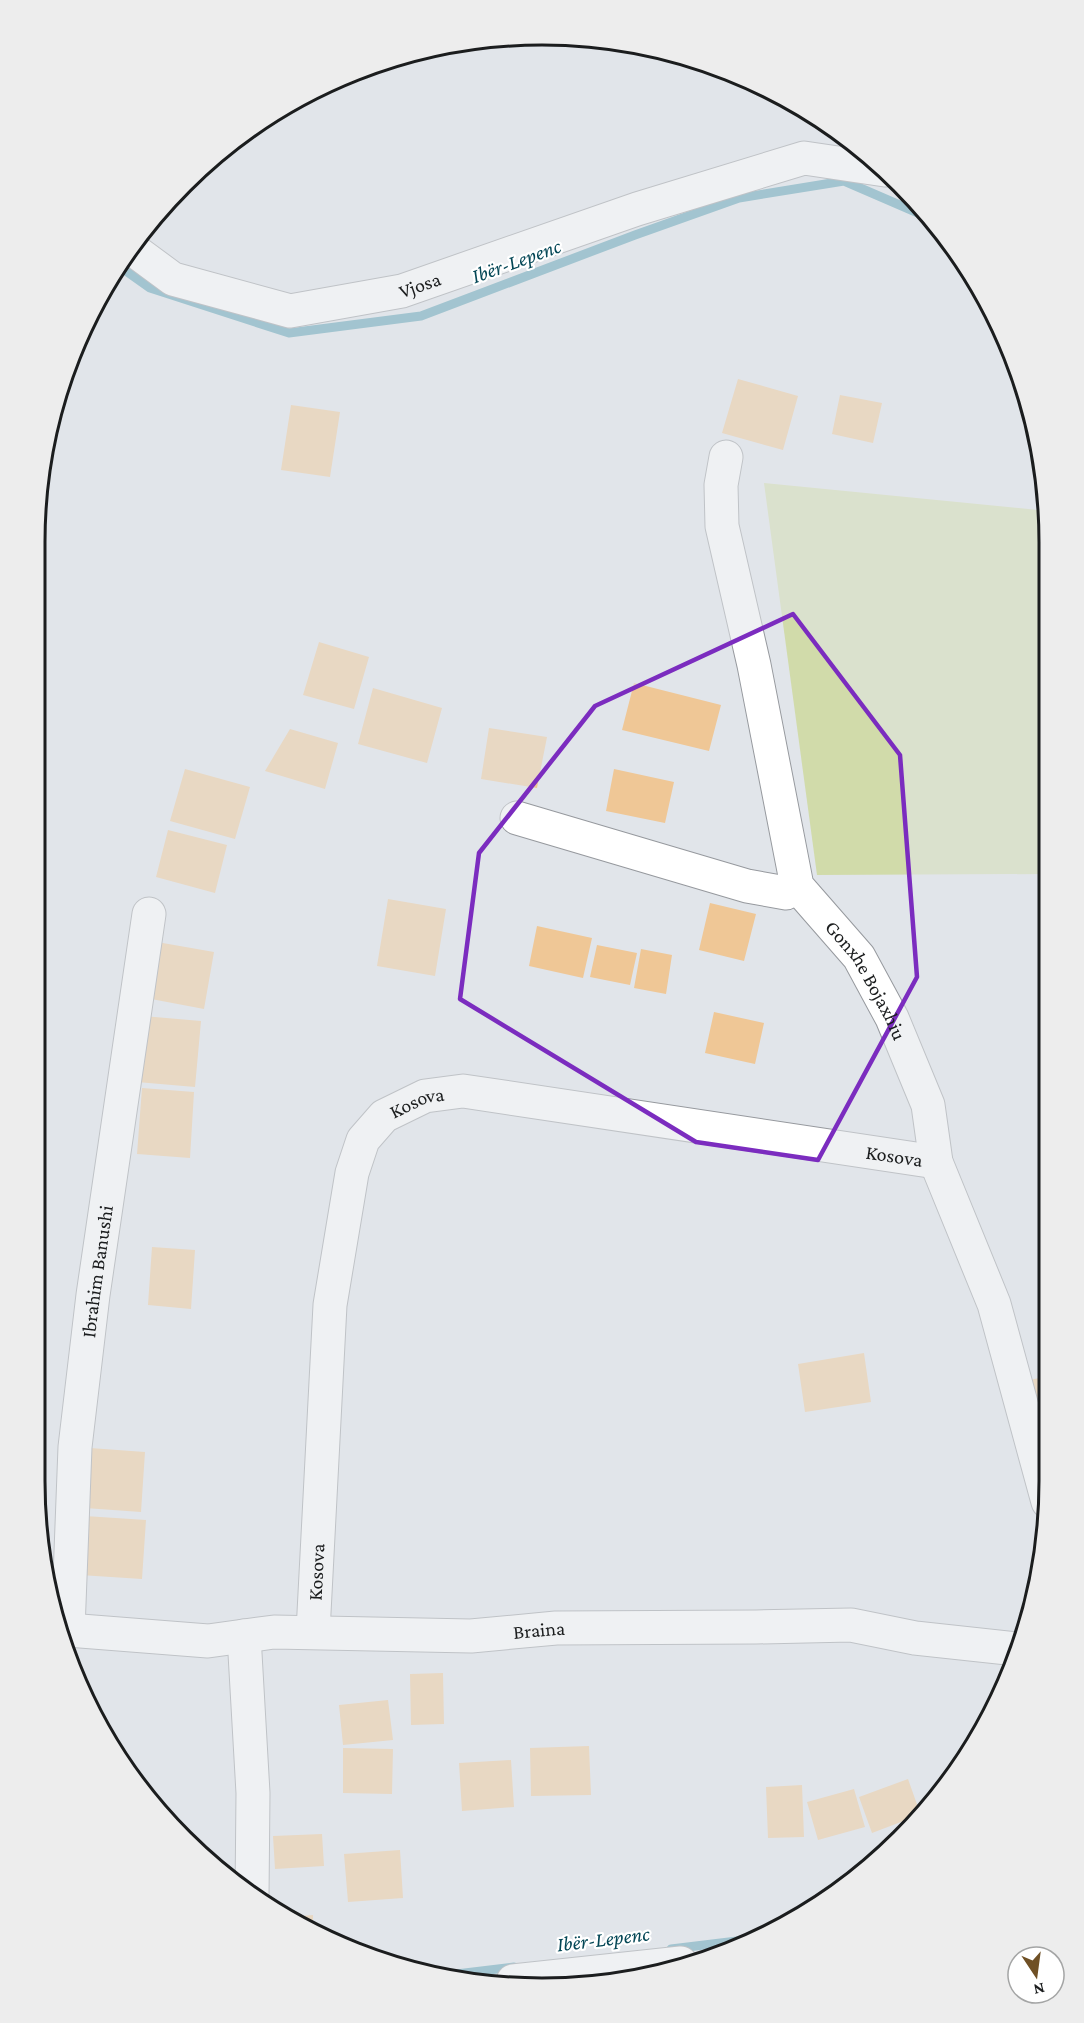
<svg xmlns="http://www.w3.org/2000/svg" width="1084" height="2023" viewBox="0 0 1084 2023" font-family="'Crimson Pro',serif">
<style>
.green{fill:#d1dbaa}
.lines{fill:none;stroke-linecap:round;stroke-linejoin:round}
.stream{stroke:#559cb1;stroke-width:9}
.building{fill:#efc796}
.minor-casing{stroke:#96999e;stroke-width:35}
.minor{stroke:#fff;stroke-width:33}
.marked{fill:none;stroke:#7b2cbf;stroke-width:4.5;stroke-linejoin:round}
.labels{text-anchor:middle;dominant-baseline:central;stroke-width:4.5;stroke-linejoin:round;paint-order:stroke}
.street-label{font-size:20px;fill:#1b1d1e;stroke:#fff}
.water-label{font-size:21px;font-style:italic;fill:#044756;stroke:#fff}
.rim{fill:none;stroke:#1b1d1e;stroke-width:3}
</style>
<rect width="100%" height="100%" fill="#e1e5ea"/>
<path class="green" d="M764 483 1038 510 1045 515 1046 874 817 875Z"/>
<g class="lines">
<path class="stream" d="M119 266 150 288 289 333 421 316 635 235 739 198 844 181 925 216
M671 1949 737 1941 762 1934
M448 1975 514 1967"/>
</g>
<path class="building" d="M738 379 798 396 783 450 722 433Z
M840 395 882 403 873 443 832 434Z
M291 405 340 412 330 477 281 470Z
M319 642 369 657 354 709 303 695Z
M634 683 721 705 709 751 622 730Z
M373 688 442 708 427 763 358 744Z
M489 728 547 737 537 788 481 779Z
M290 729 338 743 325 789 265 771Z
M185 769 250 787 235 839 170 821Z
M614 769 674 782 665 823 606 811Z
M168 830 227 845 215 893 156 877Z
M388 899 446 909 435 976 377 966Z
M710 903 756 914 744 961 699 950Z
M537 926 592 938 583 978 529 966Z
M157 942 214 952 204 1009 146 998Z
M597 945 637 953 630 985 590 977Z
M641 949 672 955 666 994 634 988Z
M714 1012 764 1023 755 1064 705 1053Z
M143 1016 201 1021 195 1087 137 1082Z
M142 1088 194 1092 190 1158 137 1154Z
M152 1247 195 1250 191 1309 148 1305Z
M864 1353 871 1402 805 1412 798 1364Z
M1044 1377 1048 1395V1416L1029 1421 1020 1382Z
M90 1448 145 1452 141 1512 85 1508Z
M85 1516 146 1520 142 1579 80 1575Z
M443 1673 444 1724 411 1725 410 1674Z
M388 1700 393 1740 343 1745 339 1705Z
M589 1746 591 1795 531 1796 530 1748Z
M343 1748 393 1749 392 1794 343 1793Z
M511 1760 514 1807 462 1811 459 1763Z
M908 1779 919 1810 914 1817 872 1833 859 1797Z
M802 1785 804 1837 768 1838 766 1787Z
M854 1789 865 1827 818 1840 807 1802Z
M322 1834 324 1866 275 1869 273 1836Z
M400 1850 403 1898 348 1902 344 1854Z
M313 1915V1927L291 1917Z"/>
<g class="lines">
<g class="minor-casing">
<g id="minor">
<path id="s1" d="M131 248 173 279 290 311 402 291 637 209 804 158 885 170"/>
<path id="s2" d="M726 457 721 485 722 526 754 665 797 886 859 957 892 1018 928 1105 936 1162 994 1304 1048 1502"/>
<path d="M517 818 747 886 786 893 797 886"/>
<path id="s3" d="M59 1627 68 1630 208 1641 274 1632 471 1636 556 1628 756 1627 851 1625 915 1638 1017 1649"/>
<path id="s4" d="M68 1630 75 1447 93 1295 149 914"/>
<path id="s5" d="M313 1632 330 1305 352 1173 363 1140 384 1116 425 1096 463 1091 936 1162"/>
<path d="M244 1636 253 1793 252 1896"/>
<path d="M513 1981 681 1963"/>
</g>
</g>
<use href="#minor" class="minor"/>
</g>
<path d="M0 0H1084V2023H0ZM793 614 900 755 917 977 818 1160 696 1142 460 999 479 853 595 706Z" fill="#e1e5ea" fill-opacity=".55" fill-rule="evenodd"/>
<path class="marked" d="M793 614 900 755 917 977 818 1160 696 1142 460 999 479 853 595 706Z"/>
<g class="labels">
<g class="street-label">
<text stroke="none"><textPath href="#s1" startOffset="306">Vjosa</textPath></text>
<text stroke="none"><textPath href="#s2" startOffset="555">Gonxhe Bojaxhiu</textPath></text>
<text stroke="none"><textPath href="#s5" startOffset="564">Kosova</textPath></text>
<text stroke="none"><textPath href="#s5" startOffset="1048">Kosova</textPath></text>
<text stroke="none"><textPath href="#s4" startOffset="360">Ibrahim Banushi</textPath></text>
<text stroke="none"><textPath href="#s5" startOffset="60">Kosova</textPath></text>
<text stroke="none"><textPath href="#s3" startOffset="482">Braina</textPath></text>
</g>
<g class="water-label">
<text transform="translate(516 261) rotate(-20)">Ibër-Lepenc</text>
<text transform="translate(603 1939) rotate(-7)">Ibër-Lepenc</text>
</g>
</g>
<path d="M0 0H1084V2023H0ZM542 45H542A497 497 0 0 1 1039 542V1481A497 497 0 0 1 542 1978H542A497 497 0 0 1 45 1481V542A497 497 0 0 1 542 45Z" fill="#ededed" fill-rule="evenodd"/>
<path class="rim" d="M542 45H542A497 497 0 0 1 1039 542V1481A497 497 0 0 1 542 1978H542A497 497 0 0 1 45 1481V542A497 497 0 0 1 542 45Z"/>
<g transform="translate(1036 1975) rotate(167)"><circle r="28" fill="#ffffff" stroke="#a4a5a5" stroke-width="1.5"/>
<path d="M0-4.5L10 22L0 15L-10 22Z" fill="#6f5025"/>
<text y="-9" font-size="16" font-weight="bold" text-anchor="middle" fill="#1b1d1e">N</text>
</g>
</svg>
